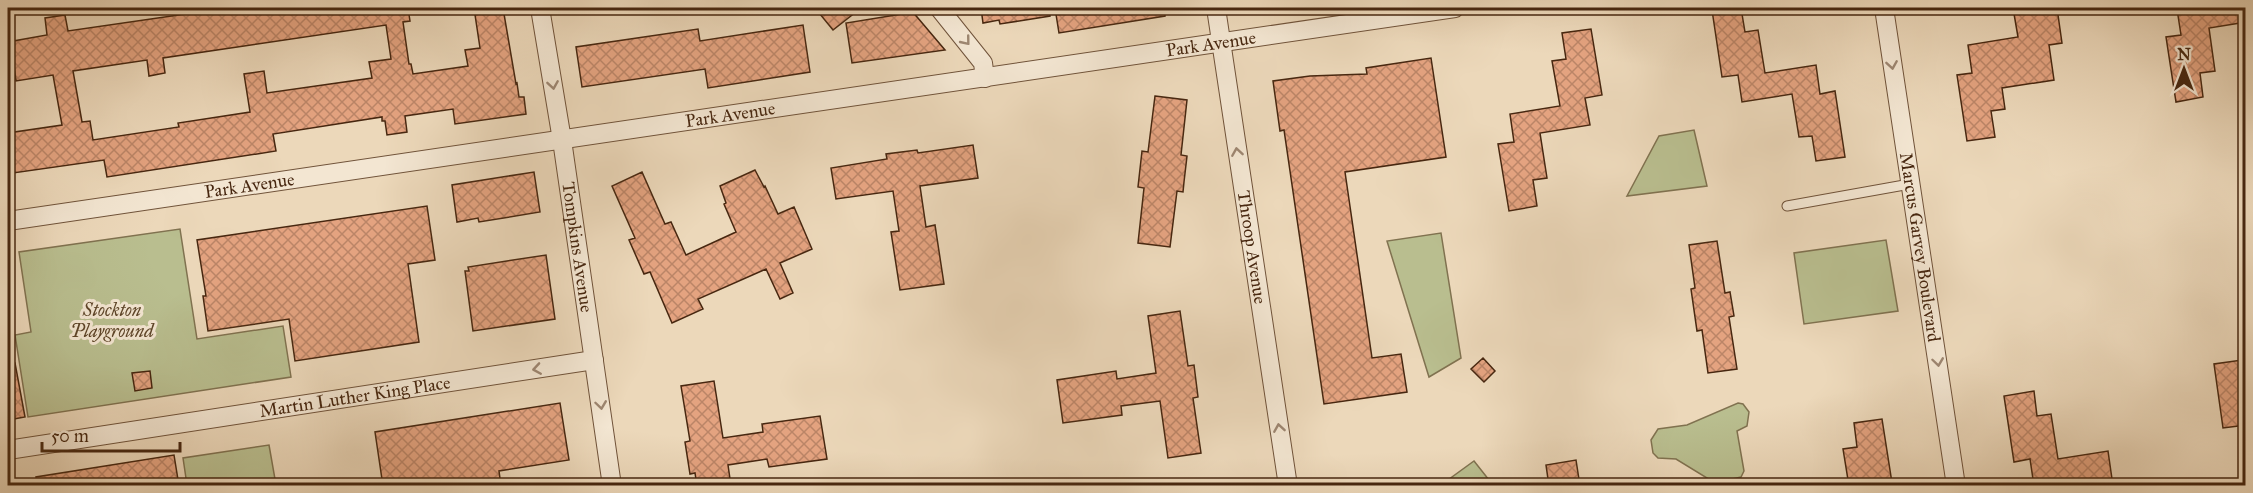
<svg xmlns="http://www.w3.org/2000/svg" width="2253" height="493" viewBox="0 0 2253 493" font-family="'IM FELL Great Primer',serif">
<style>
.park{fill:#b9be8f;stroke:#807250;stroke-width:1.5}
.building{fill:url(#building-cross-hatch);stroke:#472710;stroke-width:1.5;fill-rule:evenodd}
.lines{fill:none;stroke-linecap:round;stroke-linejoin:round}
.lane-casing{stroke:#70533a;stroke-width:11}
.street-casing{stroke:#70533a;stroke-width:20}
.lane{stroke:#f3e6d2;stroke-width:9}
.street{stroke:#f3e6d2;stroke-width:18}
.oneway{stroke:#9d8671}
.labels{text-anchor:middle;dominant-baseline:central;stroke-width:6;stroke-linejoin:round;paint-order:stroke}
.street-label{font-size:18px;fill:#472710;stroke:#f3e6d2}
.park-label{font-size:18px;font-style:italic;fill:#5e4529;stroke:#f3e6d2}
</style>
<defs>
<pattern id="building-cross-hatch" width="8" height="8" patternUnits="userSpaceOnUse" patternTransform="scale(1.5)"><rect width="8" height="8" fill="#e4a380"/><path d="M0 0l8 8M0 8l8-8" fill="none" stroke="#bb8567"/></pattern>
</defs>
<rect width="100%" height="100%" fill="#ecd8ba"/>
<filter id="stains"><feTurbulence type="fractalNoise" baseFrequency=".00333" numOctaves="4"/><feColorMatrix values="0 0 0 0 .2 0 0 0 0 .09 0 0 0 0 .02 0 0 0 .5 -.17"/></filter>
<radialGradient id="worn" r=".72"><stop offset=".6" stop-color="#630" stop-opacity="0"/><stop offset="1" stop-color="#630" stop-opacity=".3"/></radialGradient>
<path class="park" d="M1694 130 1707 186 1627 196 1659 136Z
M180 229 197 339 283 326 291 377 28 417 15 335 31 332 19 252Z
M1441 233 1461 358 1429 377 1387 241Z
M1886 240 1898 311 1804 324 1794 253Z
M1738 403 1743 404 1749 412 1747 426 1737 431 1744 471 1741 477 1715 483 1676 459 1658 458 1653 453 1651 440 1658 429 1687 425Z
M269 445 275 479 234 485H187L183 458Z
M1474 461 1493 485H1441Z"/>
<path class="building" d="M227 8H408L410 21 403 22 409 64H411L413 74 468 66 465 50 480 48 474 8H503L516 84 517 83 519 97H524L526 114 455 124 453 109 405 116 407 132 387 135 385 121H382V117L273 134 276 151 107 177 104 160 13 173 8 133 62 125 53 75 16 81 14 66 8 67V42L47 35 45 18 65 15 68 31ZM386 25 391 59 369 62 372 78 267 93 264 71 244 74 250 112 178 123 179 127 93 140 90 121 82 122 73 71 147 60 149 76 165 73 163 58Z
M815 8H861L833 30Z
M981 8H1049L1050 16 1000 24 999 20 983 23Z
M1055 8H1165V16L1059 33Z
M1728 8H1741L1745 32 1758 30 1765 73 1816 65 1820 94 1835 91 1845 157 1816 161 1812 136 1799 137 1792 94 1742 102 1738 75 1722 77 1712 10Z
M2013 8H2057L2062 43 2049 45 2054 80 2002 88 2005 109 1991 111 1995 137 1967 141 1957 75 1972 73 1968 45 2018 37Z
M2186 8H2246V22L2209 28 2215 71 2200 73 2203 97 2176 102 2166 37 2181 35 2177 9Z
M912 11 945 50 852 63 846 23 908 13Z
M803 25 810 72 708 88 705 69 582 87 576 47 698 29 700 41Z
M1591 29 1602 95 1585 98 1590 125 1540 133 1547 178 1533 180 1537 206 1509 211 1498 144 1514 142 1510 114 1560 106 1552 61 1566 59 1562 33Z
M1431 58 1446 157 1345 172 1372 358 1401 354 1407 392 1324 404 1284 130 1280 131 1273 81 1310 76 1367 74 1366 68Z
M1155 96 1187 100 1181 155 1187 156 1184 182 1183 192 1177 191 1170 247 1138 243 1144 188 1138 187 1142 151 1148 152Z
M973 145 978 178 920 186 926 227 935 225 944 284 900 290 891 232 899 231 893 191 836 199 831 168 887 159 886 154 917 150 918 153Z
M755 170 764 187 765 186 778 214 794 207 812 249 780 263 793 293 780 299 766 269 698 299 703 309 672 323 650 272 644 274 629 240 635 238 612 186 642 172 665 224 671 222 686 255 736 232 724 204 726 203 720 186Z
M534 172 540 212 479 222 478 218 457 222 452 185Z
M427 206 435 260 408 264 419 342 295 361 289 319 208 331 203 296H206L197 240Z
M1717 241 1725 293 1730 292 1734 316 1729 317 1737 369 1708 373 1702 330 1697 331 1691 289 1695 288 1689 245Z
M546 255 555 319 473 331 465 271H469L468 267Z
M1180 311 1188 366 1194 365 1198 397 1193 398 1201 453 1168 458 1160 401 1121 406 1122 415 1063 423 1057 380 1116 371 1117 379 1156 373 1148 316Z
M1483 358 1495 371 1484 382 1471 369Z
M2242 360 2246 386V425L2223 428 2214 364Z
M8 363H15L25 417 8 420Z
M150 371 152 388 135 391 132 373Z
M714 381 723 438 763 432 762 424 820 416 827 459 769 467 767 459 728 465 731 486H697L695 473 690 474 685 442 690 441 681 386Z
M2034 391 2037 416 2051 414 2058 459 2108 451 2113 486H2085L2084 479 2034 486 2030 459 2014 462 2004 396Z
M560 403 569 460 499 471 501 486H383L375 432Z
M1882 419 1892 483 1874 486H1849L1843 449 1857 447 1854 423Z
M174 455 179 486H37L36 477Z
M1576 460 1580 486H1549L1546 465Z"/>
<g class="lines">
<g class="lane-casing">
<path id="lane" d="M1352 8 1354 23
M1787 206 1910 184"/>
</g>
<g class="street-casing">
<g id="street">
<path id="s1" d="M540 8 562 140 612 486"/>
<path d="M939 8 983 63 985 78"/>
<path id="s2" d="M1216 8 1288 486"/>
<path id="s3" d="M1884 8 1956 486"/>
<path id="s4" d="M8 221 1455 8"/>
<path id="s5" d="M8 450 594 360"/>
</g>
</g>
<use href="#lane" class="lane"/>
<use href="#street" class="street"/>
</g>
<defs><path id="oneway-chevron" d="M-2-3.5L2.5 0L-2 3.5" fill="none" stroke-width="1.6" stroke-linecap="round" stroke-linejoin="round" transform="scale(1.5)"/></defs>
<g class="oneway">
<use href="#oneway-chevron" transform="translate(966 41) rotate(51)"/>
<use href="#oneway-chevron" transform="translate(1892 65) rotate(81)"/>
<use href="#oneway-chevron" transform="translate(553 85) rotate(81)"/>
<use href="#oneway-chevron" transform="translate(1237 152) rotate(-99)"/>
<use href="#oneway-chevron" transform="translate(1938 362) rotate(82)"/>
<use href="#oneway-chevron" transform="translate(537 369) rotate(171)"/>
<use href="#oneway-chevron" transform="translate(601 405) rotate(82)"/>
<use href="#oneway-chevron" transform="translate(1279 428) rotate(-99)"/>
</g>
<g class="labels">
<g class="street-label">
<text stroke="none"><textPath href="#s4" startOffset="1216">Park Avenue</textPath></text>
<text stroke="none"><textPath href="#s4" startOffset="730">Park Avenue</textPath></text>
<text stroke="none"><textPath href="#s4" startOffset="244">Park Avenue</textPath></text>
<text stroke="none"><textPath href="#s1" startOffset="242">Tompkins Avenue</textPath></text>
<text stroke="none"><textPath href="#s3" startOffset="242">Marcus Garvey Boulevard</textPath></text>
<text stroke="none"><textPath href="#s2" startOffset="242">Throop Avenue</textPath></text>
<text stroke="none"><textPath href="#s5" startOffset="351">Martin Luther King Place</textPath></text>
</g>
<g class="park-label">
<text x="112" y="310">Stockton<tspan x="112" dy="21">Playground</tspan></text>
</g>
</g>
<rect width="2253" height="493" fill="none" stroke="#ecd8ba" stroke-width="30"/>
<rect x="9" y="9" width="2235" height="475" fill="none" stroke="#472710" stroke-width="3"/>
<rect x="15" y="15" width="2223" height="463" fill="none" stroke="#472710" stroke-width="1.5"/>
<g transform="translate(2184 69)" stroke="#f3e6d2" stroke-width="4.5" paint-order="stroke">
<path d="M0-4.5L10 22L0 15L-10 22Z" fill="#472710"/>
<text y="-9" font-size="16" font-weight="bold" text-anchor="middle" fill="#472710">N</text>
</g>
<path d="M42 442v9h138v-9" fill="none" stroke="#472710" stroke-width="3"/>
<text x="51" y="442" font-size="18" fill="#472710" stroke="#f3e6d2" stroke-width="4.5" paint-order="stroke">50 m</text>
<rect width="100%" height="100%" filter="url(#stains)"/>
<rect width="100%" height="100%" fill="url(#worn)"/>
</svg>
